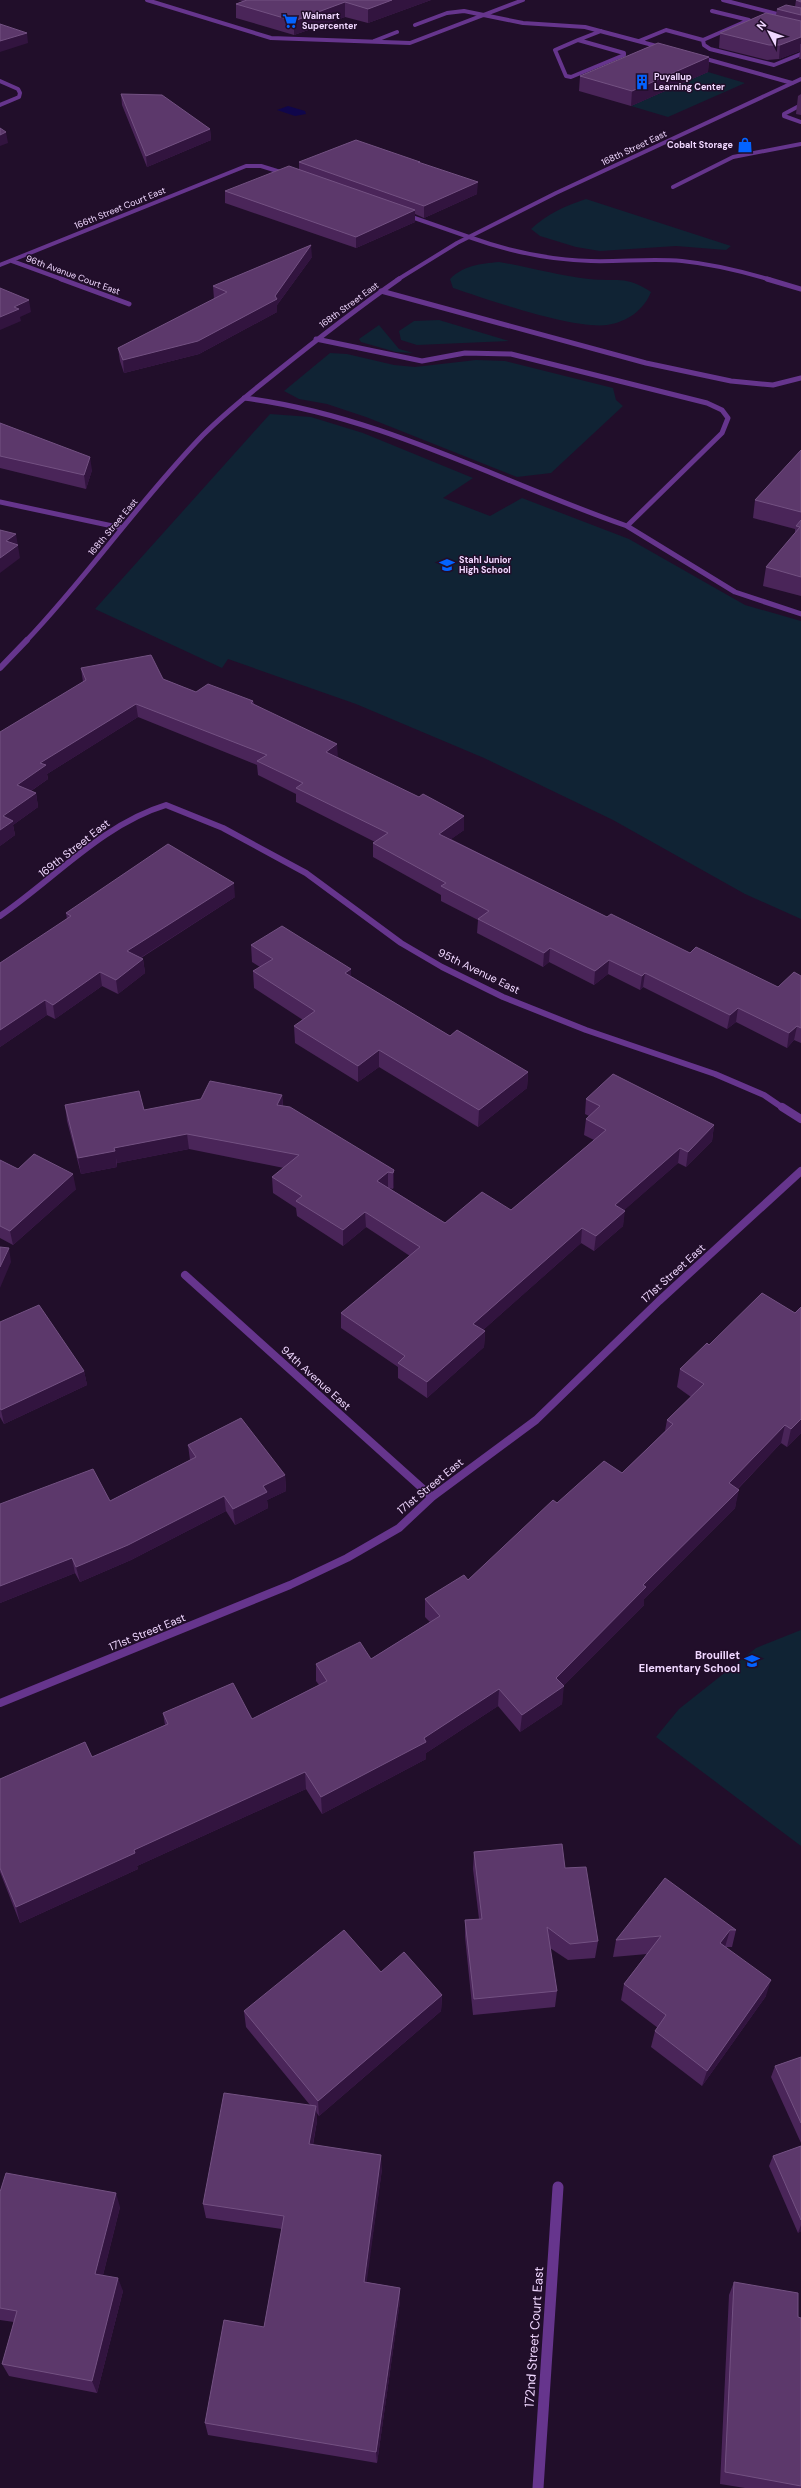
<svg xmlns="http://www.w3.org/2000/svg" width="801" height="2488" viewBox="0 0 801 2488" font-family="'DM Sans',sans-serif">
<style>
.green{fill:#102334}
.water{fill:#10064b}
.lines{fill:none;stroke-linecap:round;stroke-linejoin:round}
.service-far1{stroke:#66358d;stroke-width:4}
.service{stroke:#66358d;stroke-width:5}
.minor-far4{stroke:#66358d;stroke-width:4}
.minor-far3{stroke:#66358d;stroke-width:5}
.minor-far2{stroke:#66358d;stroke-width:6}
.minor-far1{stroke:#66358d;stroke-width:8}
.minor{stroke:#66358d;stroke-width:11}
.tertiary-far2{stroke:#66358d;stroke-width:4}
.tertiary-far1{stroke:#66358d;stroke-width:5}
.tertiary{stroke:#66358d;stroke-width:6}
.wall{fill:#4a2559}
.shaded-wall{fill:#32143f}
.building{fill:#5c386b;stroke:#735182}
.labels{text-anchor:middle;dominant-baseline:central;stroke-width:3;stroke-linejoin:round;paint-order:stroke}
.far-poi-label{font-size:9px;font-weight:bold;fill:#f0d7ff;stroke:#210e2a;text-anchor:start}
.far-street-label{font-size:9px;fill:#f0d7ff;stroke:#210e2a}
.street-label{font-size:11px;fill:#f0d7ff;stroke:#210e2a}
.poi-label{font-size:11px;font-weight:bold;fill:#f0d7ff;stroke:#210e2a;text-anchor:end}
.near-street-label{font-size:13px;fill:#f0d7ff;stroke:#210e2a}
</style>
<rect width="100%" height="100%" fill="#210e2a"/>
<path class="green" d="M708 72 745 83 668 117 631 106Z
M586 199 731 246 726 250 676 246 600 251 576 247 540 236 531 229C547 214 565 206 586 199Z
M499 262C529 267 559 276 589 279 616 282 626 275 651 292 644 310 627 322 607 325 572 329 489 300 453 288L450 279C464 265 480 264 499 262Z
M439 320 509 341 417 345 401 340 399 331 414 321Z
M379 325 399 349 413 353 396 352 361 342 359 339Z
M330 353 347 354 394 365 415 367 476 360 505 361 613 388 616 400 623 406 551 473 517 477 366 417 327 404 299 399 284 391Z
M270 414 311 417 363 433 473 478 443 498 490 516 522 498 629 539 745 605 801 621V919L745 894 613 820 484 758 356 704 228 659 222 668 95 609Z
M801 1630V1846L656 1737 679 1709 756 1648Z"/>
<path class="water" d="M288 106 305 111 306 114 295 116 277 110Z"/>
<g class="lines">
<path class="service-far1" d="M147 0 271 38 410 43 523 0
M723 0 801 20
M415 25 447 13 464 11 523 23 585 27 664 48
M578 40 624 53V55L571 77 566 76 555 50Z
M578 40 601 31
M703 40 704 45 710 49 774 65 801 54
M374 41 397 32
M639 41 666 30 703 40 749 20 712 11
M699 57 792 83
M801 105 784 114V116L801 122
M673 187 733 157 801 144
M469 237C508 251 549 260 591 261 621 262 651 258 682 261 712 264 741 271 771 280"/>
<path class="service" d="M767 279 801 289
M381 291 646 363 731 381 773 385 801 378
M244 398C379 415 500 482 627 526L722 433 728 418 722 410 707 403 511 354 465 353 422 361 316 339
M627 526 735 592 801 614"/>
<path class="minor-far4" d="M0 81 18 89 20 93 19 97 0 105
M406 215 469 237
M12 261 64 280
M0 265 246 166H261L287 174"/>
<path class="minor-far3" d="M61 279 129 304
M0 502 122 528"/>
<path class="minor-far2" d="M0 916C54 879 103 824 166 805L223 828 306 873 401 943 442 967 503 997 586 1030 715 1074 764 1095 783 1108"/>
<path class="minor-far1" d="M782 1107 801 1119
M185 1275 432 1497
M0 1703 290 1585 347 1558 399 1528 432 1497 536 1420 659 1301 801 1171"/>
<path class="minor" d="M538 2488 558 2187"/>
<path class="tertiary-far2" d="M397 280 457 243 556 193 801 79"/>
<path class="tertiary-far1" d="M26 641C88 576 140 500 203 435 225 413 250 393 274 374 315 341 356 309 399 279"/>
<path class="tertiary" d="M0 668 27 640"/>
</g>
<path class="wall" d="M238 0H431L368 23 345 17 294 35 236 18V4L243 1Z
M796 0H801V59H799L800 51 779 59 767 60 719 48 720 33 776 15 777 9 795 7Z
M709 57 708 72 631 106 579 91 580 76Z
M121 94 210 129 211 140 147 167 122 105Z
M801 94V115L796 114 798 96Z
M299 162H420V163L477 194 424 218 415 214V222L356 248 225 203V191L299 170Z
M312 257 277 305V312L199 354 124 373 120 361 118 348 214 299 213 286Z
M0 423 92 470 86 489 0 468Z
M801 450V596L763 586 766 567 795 534V529L753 518 755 500Z
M81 668 163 679 196 692 253 701 254 704 338 757 464 830 451 839 607 917 690 953 778 987 801 976V1043L794 1040 787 1048 736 1022 727 1029 643 987 640 990 608 974 594 985 549 962 543 967 477 933 478 920 441 901V895L373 857V843L375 842 296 802V794L258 775 257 765 138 717 47 774 48 779 31 791 36 793 38 807 13 825 15 835 0 846 83 682Z
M235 897 141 958 143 959 145 973 118 994 102 986 55 1019 47 1015 0 1047V963L67 919 66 913Z
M251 945 351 969V976L450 1036 528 1072 527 1088 478 1127 379 1067 358 1082 295 1043 294 1026 303 1020 254 988 253 971 260 967 252 962Z
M282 1095 283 1106 394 1170V1186L393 1189 389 1188 445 1223 511 1210 594 1140 584 1135 586 1119 589 1116 585 1114 586 1099 714 1125 712 1141 686 1167 678 1163 624 1210 623 1226 594 1251 581 1243 483 1330 485 1331 484 1347 427 1398 398 1378V1367L341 1328V1313L410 1256 366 1227 343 1246 297 1216 296 1208 273 1193 272 1177 284 1168 189 1149 117 1163V1167L81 1174 67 1121 65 1105 144 1110Z
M0 1160 18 1169 76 1189 13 1245 0 1238Z
M801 1307V1433L787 1447 781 1443 738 1489 735 1508 644 1599V1605L563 1686 562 1704 520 1732 498 1706 426 1753V1759L322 1814 306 1789 137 1866 138 1869 20 1923 0 1872V1779L92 1757 165 1725 163 1713 252 1719 319 1685 316 1681V1664L371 1659 430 1622 425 1617V1599L468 1580 557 1503 622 1473 665 1431 667 1420 691 1397 677 1387 680 1369 709 1345 795 1313Z
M0 1322 84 1371 87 1385 4 1424 0 1417Z
M188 1445 285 1475 286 1491 267 1500 268 1508 235 1525 226 1511 131 1560 80 1582 75 1573 0 1603V1504L110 1501 190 1460Z
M474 1852 565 1868 598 1941 595 1958 568 1960 550 1948 557 1991 555 2007 473 2015 465 1937V1920L479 1919 473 1869Z
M736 1930 732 1947H726L766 1996 702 2086 651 2047 655 2031 658 2028 621 2000 624 1984 647 1954 613 1957 616 1940Z
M381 1972 442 1995 441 2011 319 2116 316 2112 317 2121 313 2145 382 2169 366 2282 400 2288V2301L377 2463 208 2435 205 2423 264 2327 282 2229 206 2218 203 2204 310 2105 246 2027 244 2011Z
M801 2057V2143L771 2077 775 2066Z
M801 2146V2231L798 2233 769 2166 773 2156Z
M0 2192 120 2207 103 2275 123 2291 97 2393 9 2376 2 2364 14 2322 0 2320Z
M734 2282 798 2317 801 2318V2488H745L720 2484 729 2295Z"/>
<path class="shaded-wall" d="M392 0H431L368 23V9Z
M345 2V17L294 35V21Z
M27 33 28 43 0 52V41Z
M801 37V44H800V51L779 59 780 45Z
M709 57 708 72 631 106 632 91Z
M210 129 211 140 147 167 146 156Z
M6 132 8 143 0 146V135Z
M478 182 477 194 424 218V206Z
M415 210V222L356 248V237Z
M311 245 312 257 277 305V312L199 354 124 373 123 360 275 296Z
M29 300 31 312 20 317 21 321 0 330V317L14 307Z
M90 457 92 470 86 489 84 475Z
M16 534 20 558 0 573V558L6 541Z
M136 704 138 717 47 774 48 779 19 799 17 785 40 763Z
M337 744 338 758 326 752Z
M36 793 38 807 13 825 15 835 0 846V830L3 816Z
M464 816V830L439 848V834Z
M234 883 235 897 129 965 127 951Z
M550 948 549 962 543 967 544 953Z
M143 959 145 973 118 994 116 980Z
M609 960 608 974 594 985 595 971Z
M351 969V986L345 973Z
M100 972 102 986 55 1019 53 1005Z
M645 973 643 987 640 990 642 976Z
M45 1000 47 1015 0 1047V1030Z
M738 1008 736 1022 727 1029 730 1015Z
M797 1026 794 1040 787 1048 789 1033Z
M379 1050V1067L358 1082V1066Z
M528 1072 527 1088 478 1127 479 1110Z
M282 1095 283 1110 277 1105Z
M714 1125 712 1141 686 1167 688 1152Z
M187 1134 189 1149 117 1163 114 1148Z
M680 1148 678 1163 613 1220 615 1205Z
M115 1151 117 1167 81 1174 78 1158Z
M394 1170V1186L393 1189V1173Z
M388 1172V1188L377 1181Z
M73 1174 76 1189 13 1245 10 1231Z
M625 1211 623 1226 594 1251 596 1236Z
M365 1212 366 1227 343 1246V1230Z
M582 1228 581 1243 473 1339V1324Z
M9 1248 11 1262 0 1288V1267Z
M485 1331 484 1347 427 1398V1382Z
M84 1371 87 1385 4 1424 1 1410Z
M801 1419V1433L787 1447 791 1429Z
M785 1425 781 1443 726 1501 729 1483Z
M285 1475 286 1491 267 1500 268 1508 235 1525 233 1509 263 1486Z
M739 1490 735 1508 644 1599V1605L561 1688 564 1686 562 1704 520 1732 522 1715 643 1585Z
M224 1496 226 1511 131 1560 80 1582 76 1567Z
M72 1558 75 1573 0 1603V1586Z
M499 1689 498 1706 426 1753V1759L322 1814 321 1797 424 1738Z
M305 1772 306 1789 137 1866 138 1869 20 1923 16 1907 134 1850Z
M730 1930 725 1947 720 1943Z
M771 1980 766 1996 702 2086 707 2071Z
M442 1995 441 2011 319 2116 318 2101Z
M316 2106 317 2121 310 2159 309 2144Z
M381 2155 382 2169 365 2295 364 2282Z
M116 2193 120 2207 100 2287 95 2274Z
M801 2225V2231L798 2233Z
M118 2278 123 2291 97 2393 92 2381Z
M400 2288V2301L377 2463 376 2452Z"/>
<path class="building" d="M247 0H392L368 9 345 2 294 21 236 4Z
M796 0H801V2Z
M786 5 801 8V15L777 9Z
M766 13 801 21V37L780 45H769L720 33Z
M0 24 27 33 0 41Z
M658 43 709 57 632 91 580 76Z
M121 94 162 95 210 129 146 156Z
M0 128 6 132 0 135Z
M356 140 420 162H418L478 182 424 206 299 162Z
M289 166 415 210 356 237 225 191Z
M311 245 275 296 277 299 198 341 123 360 118 348 227 292 213 286Z
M0 288 29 300 14 307 19 309 0 317Z
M0 423 90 457 84 475 0 456Z
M801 450V512L755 500Z
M801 520V577L766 567 800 527 796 526Z
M0 530 16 534 6 541 18 545 0 558Z
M151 655 163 679 196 692 208 684 253 701 251 703 337 744 326 752 419 797 423 794 464 816 439 834 607 917 611 914 690 953 696 947 778 987 794 972 801 976V1028L797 1026 789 1033 738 1008 730 1015 645 973 642 976 609 960 595 971 550 948 544 953 478 919 489 911 441 886 446 883 373 843 388 833 296 788 303 783 257 761 267 755 136 704 40 763 46 765 17 785 36 793 3 816 13 821 0 830V732L86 680 81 668Z
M168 844 234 883 127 951 143 959 116 980 100 972 53 1005 45 1000 0 1030V963L71 916 66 913Z
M282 926 351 969 345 973 450 1036 457 1030 528 1072 479 1110 379 1050 358 1066 294 1026 315 1011 253 971 273 959 251 945Z
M613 1074 714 1125 688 1152 680 1148 615 1205 625 1211 596 1236 582 1228 473 1324 485 1331 427 1382 398 1363 405 1356 341 1313 420 1247 365 1212 343 1230 296 1201 302 1196 272 1177 299 1155 187 1134 114 1148 115 1151 78 1158 65 1105 139 1091 144 1110 201 1099 210 1081 282 1095 277 1105 290 1107 394 1170 393 1173 388 1172 377 1181 445 1223 482 1192 511 1210 606 1130 586 1119 600 1106 586 1099Z
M34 1154 73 1174 10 1231 0 1226V1160L18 1169Z
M0 1247 9 1248 0 1267Z
M762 1293 795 1313 801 1307V1419L791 1429 785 1425 729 1483 739 1490 643 1585 646 1587 556 1678 564 1686 522 1715 499 1689 424 1738 426 1742 321 1797 305 1772 134 1850 135 1853 16 1907 0 1868V1779L85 1742 92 1757 168 1724 163 1713 233 1683 252 1719 327 1681 316 1664 360 1642 371 1659 440 1616 425 1599 464 1575 468 1580 553 1500 557 1503 604 1461 622 1473 673 1424 667 1420 704 1384 680 1369 707 1343 709 1345Z
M39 1305 84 1371 1 1410 0 1408V1322Z
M241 1418 285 1475 263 1486 267 1492 233 1509 224 1496 128 1545 76 1567 72 1558 0 1586V1504L93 1469 110 1501 196 1457 188 1445Z
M562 1844 565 1868 586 1867 598 1941 570 1944 547 1927 557 1991 474 1999 465 1920 482 1919 474 1852Z
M665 1878 736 1930H730L720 1943 771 1980 707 2071 655 2031 666 2015 624 1984 661 1936 616 1940Z
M344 1930 381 1972 404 1952 442 1995 318 2101 244 2011Z
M801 2057V2123L775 2066Z
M224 2093 316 2106 309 2144 381 2155 364 2282 400 2288 376 2452 205 2423 224 2320 264 2327 284 2216 203 2204Z
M801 2146V2220L773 2156Z
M6 2173 116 2193 95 2274 118 2278 92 2381 2 2364 17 2311 0 2308V2192Z
M734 2282 798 2293V2317L801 2318V2486L725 2472Z"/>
<defs>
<g id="supermarket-bare" transform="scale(1.2)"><path d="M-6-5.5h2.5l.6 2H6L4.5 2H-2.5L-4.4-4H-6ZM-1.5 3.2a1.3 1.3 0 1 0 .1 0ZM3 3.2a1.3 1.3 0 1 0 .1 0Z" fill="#0363ff" stroke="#210e2a" stroke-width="2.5" paint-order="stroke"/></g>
<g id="building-bare" transform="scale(1.2)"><path d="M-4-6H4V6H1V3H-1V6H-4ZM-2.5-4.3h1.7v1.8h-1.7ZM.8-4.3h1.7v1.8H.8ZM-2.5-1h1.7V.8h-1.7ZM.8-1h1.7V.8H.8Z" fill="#0363ff" stroke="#210e2a" stroke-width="2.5" paint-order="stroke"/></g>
<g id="shop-bare" transform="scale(1.2)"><path d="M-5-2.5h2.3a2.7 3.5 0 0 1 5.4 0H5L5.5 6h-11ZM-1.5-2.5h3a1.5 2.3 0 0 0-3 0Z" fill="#0363ff" stroke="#210e2a" stroke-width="2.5" paint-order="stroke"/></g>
<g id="school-bare" transform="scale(1.2)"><path d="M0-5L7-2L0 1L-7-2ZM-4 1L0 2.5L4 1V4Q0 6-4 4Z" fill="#0363ff" stroke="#210e2a" stroke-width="2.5" paint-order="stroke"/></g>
</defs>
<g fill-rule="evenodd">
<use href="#supermarket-bare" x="290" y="21"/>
<use href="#building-bare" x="642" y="82"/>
<use href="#shop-bare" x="745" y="145"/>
<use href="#school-bare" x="447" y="565"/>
<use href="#school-bare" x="752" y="1661"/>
</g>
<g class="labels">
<g class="far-poi-label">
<text x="302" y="16">Walmart<tspan x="302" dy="10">Supercenter</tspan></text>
<text x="654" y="77">Puyallup<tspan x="654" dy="10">Learning Center</tspan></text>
<text x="733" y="145" text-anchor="end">Cobalt Storage</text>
<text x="459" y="560">Stahl Junior<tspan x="459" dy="10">High School</tspan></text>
</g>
<g class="far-street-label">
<text transform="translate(634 148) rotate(-25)">168th Street East</text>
<text transform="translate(120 208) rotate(-22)">166th Street Court East</text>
<text transform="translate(73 275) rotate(20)">96th Avenue Court East</text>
<text transform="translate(349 305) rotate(-36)">168th Street East</text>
<text transform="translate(113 527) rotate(-50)">168th Street East</text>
</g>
<g class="street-label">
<text transform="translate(74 848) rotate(-38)">169th Street East</text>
<text transform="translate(479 971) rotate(26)">95th Avenue East</text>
<text transform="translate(673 1273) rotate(-42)">171st Street East</text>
<text transform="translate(316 1378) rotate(42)">94th Avenue East</text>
<text transform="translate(430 1486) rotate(-39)">171st Street East</text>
<text transform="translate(147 1632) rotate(-22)">171st Street East</text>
</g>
<g class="poi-label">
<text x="740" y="1655">Brouillet<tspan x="740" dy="13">Elementary School</tspan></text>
</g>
<g class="near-street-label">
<text transform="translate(534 2337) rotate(-86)">172nd Street Court East</text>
</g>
</g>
<g transform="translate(769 32) rotate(311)" stroke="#210e2a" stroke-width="3" paint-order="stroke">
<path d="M0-3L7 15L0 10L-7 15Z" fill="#f0d7ff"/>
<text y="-6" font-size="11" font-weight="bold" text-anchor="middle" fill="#f0d7ff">N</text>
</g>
</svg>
